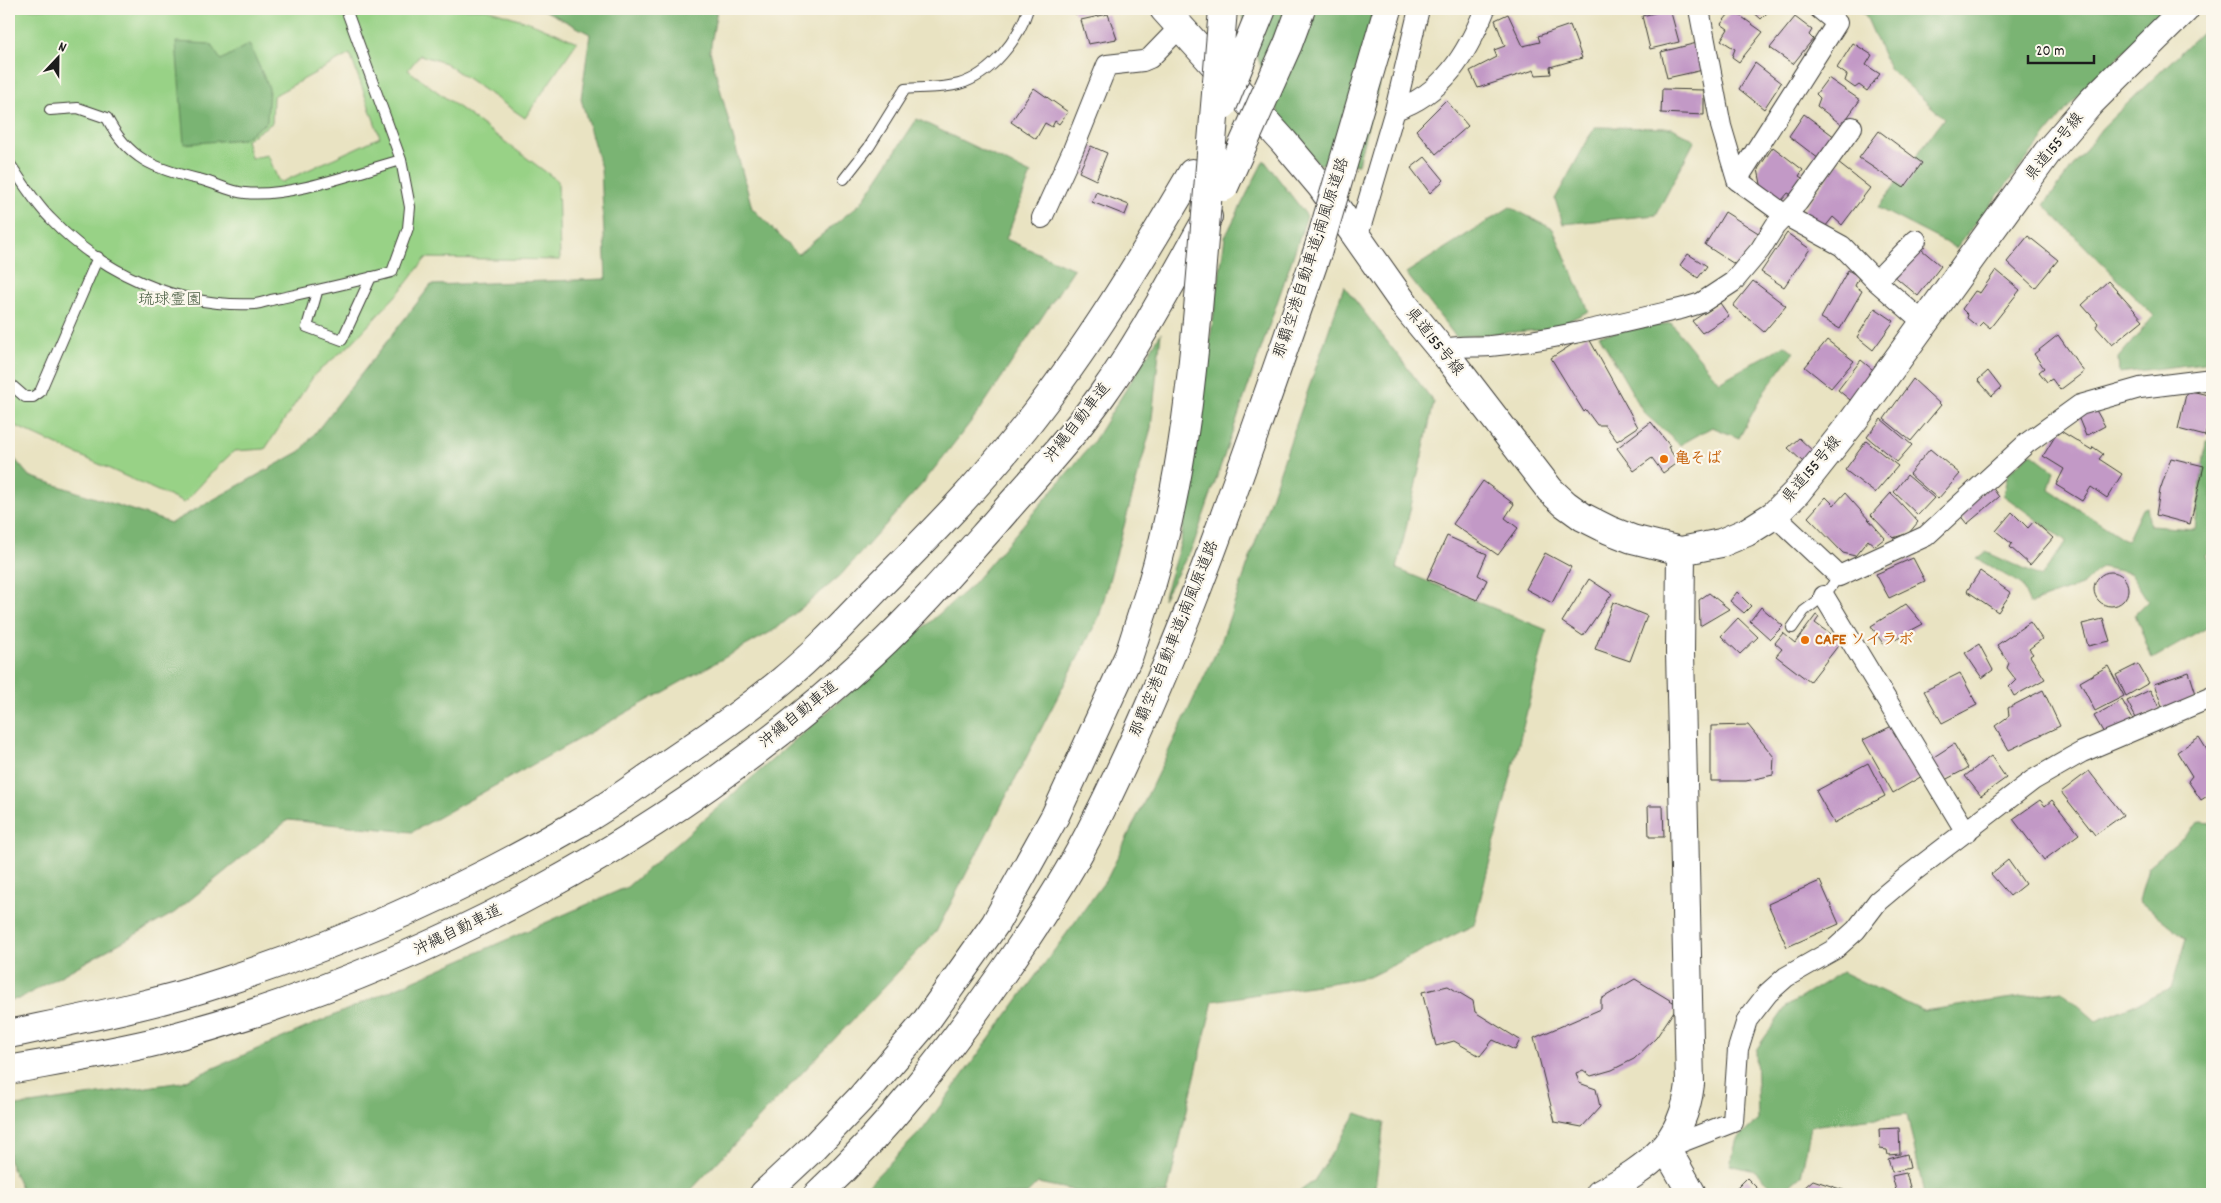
<svg xmlns="http://www.w3.org/2000/svg" width="2221" height="1203" viewBox="0 0 2221 1203" font-family="Dekko,'Klee One',sans-serif">
<style>
.green{fill:#98d286;stroke:#5a7751;fill-rule:evenodd}
.forest{fill:#7ab473;stroke:#4b6848}
.building{fill:#c299c6}
.lines{fill:none;stroke-linecap:round;stroke-linejoin:round}
.lane-casing{stroke:#3b3a35;stroke-width:12}
.street-casing{stroke:#3b3a35;stroke-width:22}
.secondary-casing{stroke:#3b3a35;stroke-width:30}
.highway-casing{stroke:#3b3a35;stroke-width:30}
.lane{stroke:#fff;stroke-width:10}
.street{stroke:#fff;stroke-width:20}
.secondary{stroke:#fff;stroke-width:28}
.highway{stroke:#fff;stroke-width:28}
.highway-bridge-casing{stroke:#3b3a35;stroke-width:30;stroke-linecap:butt}
.highway-bridge{stroke:#fff;stroke-width:28}
.food-dot{fill:#e8710a;stroke:#fbf7ec;stroke-width:2}
.labels{text-anchor:middle;dominant-baseline:central;stroke-width:4.5;stroke-linejoin:round;paint-order:stroke}
.street-label{font-size:16px;fill:#1c1c1c;stroke:#fbf7ec}
.park-label{font-size:16px;fill:#475c41;stroke:#fbf7ec}
.food-label{font-size:16px;font-weight:bold;fill:#c56008;stroke:#fbf7ec;text-anchor:start}
</style>
<rect width="100%" height="100%" fill="#fbf7ec"/>
<filter id="ink" filterUnits="userSpaceOnUse"><feTurbulence type="fractalNoise" baseFrequency=".02" numOctaves="2"/><feDisplacementMap in="SourceGraphic" scale="10" xChannelSelector="R" yChannelSelector="G"/><feConvolveMatrix kernelMatrix="1 2 1 2 8 2 1 2 1" color-interpolation-filters="sRGB"/></filter>
<filter id="wash" filterUnits="userSpaceOnUse"><feTurbulence type="fractalNoise" baseFrequency=".0096" numOctaves="4" result="noise"/><feDisplacementMap in="SourceGraphic" scale="20" xChannelSelector="R" yChannelSelector="G"/><feGaussianBlur stdDeviation="1.12" result="paint"/><feColorMatrix in="noise" values="0 0 0 0 0 0 0 0 0 0 0 0 0 0 0 0 0 1.4 0 .05"/><feComposite in="paint" operator="in"/></filter>
<g filter="url(#wash)">
<rect width="100%" height="100%" fill="#e9e3c2"/>
<path class="green" d="M9 9H487L532 23 577 42 525 118 445 63 420 55 408 70 558 181 560 260 426 258 401 290 351 344 315 374 265 449 234 451 217 467 184 503 9 423ZM350 54 380 137 282 182 278 180 268 155 251 158 246 140 272 123 273 96Z"/>
<path class="forest" d="M542 9H717L710 51 752 208 798 254 861 203 917 119 1031 174 1006 239 1074 269 980 410 923 483 839 577 776 629 412 832 288 820 174 913 19 999 9 1000V452L29 476 171 523 301 451 431 285 606 279 601 168 581 99 590 34Z
M1239 9H1398L1358 164H1318L1280 116Z
M1858 9H2167L2070 105 1956 248 1878 208 1944 118 1889 68 1865 14Z
M2212 22V362L2119 373 2118 358 2154 316 2044 205 2102 128Z
M176 42 210 44 221 60 249 44 269 88 267 122 243 139 184 144Z
M1595 127 1672 128 1695 140 1656 215 1563 224 1555 199Z
M1264 160 1307 216 1193 546 1163 599 1181 541 1225 237Z
M1510 207 1553 229 1589 311 1551 329 1456 337 1406 273Z
M1344 286 1434 402 1397 569 1547 630 1474 925 1369 977 1213 1001 1167 1194H1092L1038 1183 1027 1194H871L865 1188 924 1128 1108 877 1221 642Z
M1671 323 1719 382 1785 345 1794 352 1764 392 1739 438 1712 427 1680 445 1644 413 1599 335Z
M1161 333 1151 428 1099 617 936 932 687 1194H24L9 1162V1107L182 1082 627 887 971 586 1092 444Z
M2212 440V550L2206 556 2212 564V625L2152 659 2135 614 2148 601 2130 573 2101 567 2084 584 2030 604 2021 584 1977 559 1986 552 2041 577 2066 541 2003 495 2008 473 2031 453 2054 471 2049 490 2127 541 2142 509 2147 507 2150 526 2195 529 2206 441Z
M2201 822 2212 823V1194H1924L1907 1114 1811 1126 1801 1176 1780 1194 1755 1171 1730 1165 1737 1139 1758 1120 1756 1050 1786 1007 1842 972 1923 1011 2062 991 2096 1021 2171 989 2186 939 2139 901 2148 867Z
M1357 1113 1384 1123 1374 1194H1296L1314 1181Z"/>
<g id="blocks">
<path class="building" d="M1073 9H1096V10L1075 14Z
M1670 9 1679 42 1650 49 1642 16Z
M1750 9H1771L1761 19Z
M1732 10 1763 32 1739 62 1732 57 1735 49 1721 40 1728 29 1721 24Z
M1108 14 1117 39 1088 44 1081 20Z
M1508 14 1523 46 1540 42 1538 36 1570 25 1582 58 1550 67 1551 74 1536 75 1534 70 1478 88 1470 71 1497 57 1494 50 1505 46 1495 20Z
M1795 17 1812 30 1809 35 1813 39 1793 64 1770 48Z
M1697 43 1703 70 1667 78 1661 52Z
M1853 43 1872 55 1866 65 1880 74 1867 91 1859 85 1855 88 1845 81 1847 75 1837 68Z
M1755 63 1781 83 1764 109 1739 89Z
M1828 78 1860 100 1842 125 1817 106 1820 98 1816 94Z
M1034 88 1068 112 1059 124 1055 121 1052 127 1045 123 1036 139 1011 122Z
M1662 89 1704 90V115L1661 113Z
M1446 100 1468 126 1436 154 1416 130Z
M1804 114 1835 137 1819 159 1789 136Z
M1879 131 1922 163 1904 188 1859 158Z
M1091 146 1107 153 1096 180 1079 172Z
M1773 147 1803 170 1799 176 1805 180 1794 196 1788 193 1781 201 1762 189 1758 169Z
M1425 157 1444 180 1430 193 1411 168Z
M1838 163 1870 188 1842 225 1833 217 1825 227 1802 212Z
M1096 192 1129 205 1125 215 1092 202Z
M1725 212 1760 234 1739 267 1705 245Z
M1787 233 1810 249 1784 287 1761 272Z
M2028 236 2058 260 2035 288 2007 262Z
M1915 244 1941 266 1918 296 1892 274Z
M1688 254 1707 266 1698 278 1680 265Z
M1848 270 1859 277 1855 286 1862 291 1840 329 1821 318Z
M1996 270 2020 290 1990 328 1983 322 1978 327 1967 318 1968 315 1962 309 1975 291 1980 293Z
M1753 281 1786 306 1764 332 1733 306Z
M2108 281 2143 320 2112 345 2096 327 2098 323 2082 305Z
M1720 303 1729 316 1702 333 1692 321Z
M1875 308 1894 321 1873 350 1857 337Z
M1587 335 1638 427 1617 441 1605 425H1597L1586 410 1584 412 1551 358Z
M2058 335 2084 372 2060 390 2052 379 2047 382 2039 372 2044 368 2034 354Z
M1827 340 1854 361 1831 388 1805 367Z
M1861 360 1878 374 1855 404 1838 390Z
M1988 371 2001 388 1992 396 1978 380Z
M1913 379 1941 405 1911 441 1884 419Z
M2187 390 2212 396V425L2208 424 2205 436 2178 429Z
M2093 405 2105 426 2086 436 2076 412Z
M1881 419 1912 445 1897 462 1867 437Z
M1651 422 1670 446 1668 447 1678 462 1663 473 1652 458 1634 471 1617 448Z
M2059 430 2092 450 2093 447 2103 454 2099 459 2122 474 2107 498 2091 487 2082 501 2056 485 2064 469 2043 456Z
M1799 438 1814 452 1803 462 1788 448Z
M1866 441 1898 466 1875 493 1845 470Z
M1930 449 1960 474 1938 499 1909 474Z
M2171 458 2204 466 2190 524 2156 515 2160 490Z
M1907 475 1934 498 1918 515 1894 492Z
M1483 481 1514 504 1505 518 1518 528 1498 555 1453 524Z
M1990 484 1999 497 1967 524 1959 514Z
M1845 493 1885 538 1875 546 1868 540 1855 556 1843 553 1808 517 1826 497 1834 505Z
M1891 493 1918 522 1909 533 1893 538 1871 515Z
M2012 512 2028 528 2034 521 2053 538 2030 565 2010 547 2012 544 1996 531Z
M1447 536 1487 554 1478 575 1487 580 1477 600 1427 579Z
M1545 553 1571 567 1552 603 1526 589Z
M1913 558 1925 581 1889 598 1876 574Z
M1980 571 2011 593 1998 612 1967 591Z
M2094 589a17 17 0 1 1 34 0a17 17 0 1 1-34 0Z
M1589 579 1612 594 1583 636 1562 622Z
M1737 592 1751 606 1744 613 1730 601Z
M1709 593 1729 609 1700 626 1699 600Z
M1613 602 1647 616 1630 661 1595 649Z
M1906 604 1923 624 1884 645 1871 626Z
M1761 607 1783 626 1770 639 1750 621Z
M1816 615 1819 617 1815 623 1841 642 1810 682 1776 656 1782 649 1775 643 1783 633 1795 643Z
M1738 618 1758 637 1740 654 1721 636Z
M2103 619 2110 641 2088 646 2082 624Z
M2030 622 2042 639 2029 649 2033 654 2030 656 2045 679 2014 696 2009 687 2016 680 2007 668 2009 663 1997 645Z
M1979 644 1993 670 1982 678 1965 653Z
M2138 664 2149 683 2126 696 2116 675Z
M2108 666 2124 696 2095 711 2080 682Z
M2189 672 2197 697 2163 709 2154 684Z
M1960 673 1977 705 1942 723 1924 691Z
M2043 690 2060 726 2009 750 1995 726 2009 716 2008 708Z
M2150 690 2160 709 2137 720 2127 701Z
M2122 700 2134 721 2105 735 2094 716Z
M1748 725 1774 757 1773 775 1746 781H1711V726Z
M1894 725 1924 775 1893 793 1863 740Z
M2199 737 2212 758V793L2201 800 2188 781 2192 776 2177 752Z
M1954 744 1968 768 1943 781 1929 760Z
M1991 756 2006 778 1981 796 1965 776Z
M1868 763 1885 796 1834 823 1816 791Z
M2089 771 2123 815 2095 835 2061 792Z
M2040 800 2045 806 2052 800 2079 834 2044 860 2013 819Z
M1648 806H1663L1664 837H1649Z
M2008 860 2025 884 2010 896 1991 874Z
M1820 881 1839 924 1787 947 1768 904Z
M1635 979 1678 1005 1656 1038 1634 1059 1612 1070 1591 1076 1583 1070 1576 1073 1579 1083 1596 1089 1600 1107 1582 1127 1555 1122 1534 1038 1601 1009V999Z
M1448 986 1473 1001 1475 1012 1520 1040 1515 1050 1493 1040 1480 1056 1454 1041 1436 1046 1422 992Z
M1899 1128 1900 1154 1888 1155 1887 1150 1880 1149 1879 1129Z
M1907 1154 1910 1168 1892 1172 1888 1159Z
M1906 1173 1912 1194H1897L1892 1176Z
M1747 1178 1763 1194H1735L1733 1192Z
M1813 1180 1855 1194H1797Z"/>
</g>
</g>
<g filter="url(#ink)">
<use href="#blocks" fill-opacity="0" stroke="#3b3a35" stroke-width="1"/>
<g class="lines">
<g class="lane-casing">
<path id="lane" d="M50 110 78 108 107 118C128 159 155 169 198 179 214 182 229 192 245 193 289 198 358 172 401 160
M9 163C22 181 34 202 50 218 102 273 178 308 255 304 263 303 272 299 281 298 318 290 355 282 392 272L408 228 410 207 401 160 346 9
M844 179 869 147 905 89C923 87 941 89 959 84 991 75 1019 39 1028 9
M317 292 307 327 342 340 371 277
M9 383 25 397H33L40 392 98 257
M1792 628 1804 611 1824 596 1839 576"/>
</g>
<g class="street-casing">
<path id="street" d="M1699 9 1721 126 1737 180 1785 215 1842 246 1876 281 1923 322
M1395 110C1443 94 1467 54 1485 9
M1737 180 1837 23 1820 9
M1042 218 1073 150 1107 65 1143 61 1150 58 1180 27
M1357 239 1395 110 1419 9
M1876 281 1916 240
M1440 349C1457 346 1473 347 1490 346 1555 340 1621 323 1684 308L1701 303 1733 282 1760 250 1775 226 1798 202 1852 127
M1774 515 1839 576 1926 536 2027 443 2080 405 2140 388 2212 379
M1824 596 1960 822 1968 831
M1666 1148 1733 1122 1738 1049 1747 1020 1768 993 1786 977 1835 949 1856 930 1878 901 1909 875 2033 780 2082 752 2212 697"/>
</g>
<g class="secondary-casing">
<path id="secondary" d="M1164 9 1284 142 1321 186 1407 308 1450 360 1550 490 1565 504 1583 517 1609 530 1632 539 1681 551 1721 543 1747 532 1774 515 1796 493 1853 421 2047 153 2091 102 2185 9
M1666 1148 1692 1194
M1600 1194C1649 1166 1683 1145 1690 1084L1680 652 1681 551"/>
</g>
<g class="highway-casing">
<path id="highway" d="M9 1034C80 1019 154 1005 223 982 347 942 465 889 577 824 608 807 637 785 666 765 706 738 746 711 783 680 818 651 849 617 881 584 931 534 981 483 1025 427 1088 348 1141 260 1192 173
M9 1070C59 1061 110 1053 159 1041 421 972 674 837 873 653 916 613 955 568 994 524 1030 482 1070 440 1102 395 1142 339 1174 277 1208 217
M764 1194 813 1148 860 1099 924 1024 995 924 1055 816 1129 655 1152 583
M818 1194C887 1130 945 1055 999 978 1030 934 1063 884 1088 836 1184 649 1249 448 1318 250"/>
</g>
<use href="#lane" class="lane"/>
<use href="#street" class="street"/>
<use href="#secondary" class="secondary"/>
<use href="#highway" class="highway"/>
<g class="highway-bridge-casing">
<path id="highway-bridge" d="M1223 105 1262 9
M1224 187 1288 44 1301 9
M1318 250 1388 9
M1152 583C1184 475 1194 362 1203 251 1210 170 1216 89 1223 9"/>
</g>
<use href="#highway-bridge" class="highway-bridge"/>
</g>
</g>
<g class="food-dot">
<circle cx="1664" cy="459" r="5"/>
<circle cx="1805" cy="640" r="5"/>
</g>
<g class="labels">
<g class="street-label">
<text transform="translate(2055 147) rotate(-51)">県道155号線</text>
<text transform="translate(1312 258) rotate(-72)">那覇空港自動車道;南風原道路</text>
<text transform="translate(1434 342) rotate(51)">県道155号線</text>
<text transform="translate(1078 423) rotate(-52)">沖縄自動車道</text>
<text transform="translate(1812 470) rotate(-50)">県道155号線</text>
<text transform="translate(1175 639) rotate(-68)">那覇空港自動車道;南風原道路</text>
<text transform="translate(799 715) rotate(-39)">沖縄自動車道</text>
<text transform="translate(458 931) rotate(-26)">沖縄自動車道</text>
</g>
<g class="park-label">
<text x="170" y="300">琉球霊園</text>
</g>
<g class="food-label">
<text x="1674" y="459">亀そば</text>
<text x="1815" y="640">CAFE ソイラボ</text>
</g>
</g>
<rect width="2221" height="1203" fill="none" stroke="#fbf7ec" stroke-width="30"/>
<g transform="translate(58 58) rotate(22)" stroke="#fbf7ec" stroke-width="4" paint-order="stroke">
<path d="M0-4L9 19L0 12L-9 19Z" fill="#1c1c1c"/>
<text y="-8" font-size="14" font-weight="bold" text-anchor="middle" fill="#1c1c1c">N</text>
</g>
<path d="M2028 55v8h66v-8" fill="none" stroke="#1c1c1c" stroke-width="2.5"/>
<text x="2036" y="55" font-size="15" fill="#1c1c1c" stroke="#fbf7ec" stroke-width="4" paint-order="stroke">20 m</text>
</svg>
